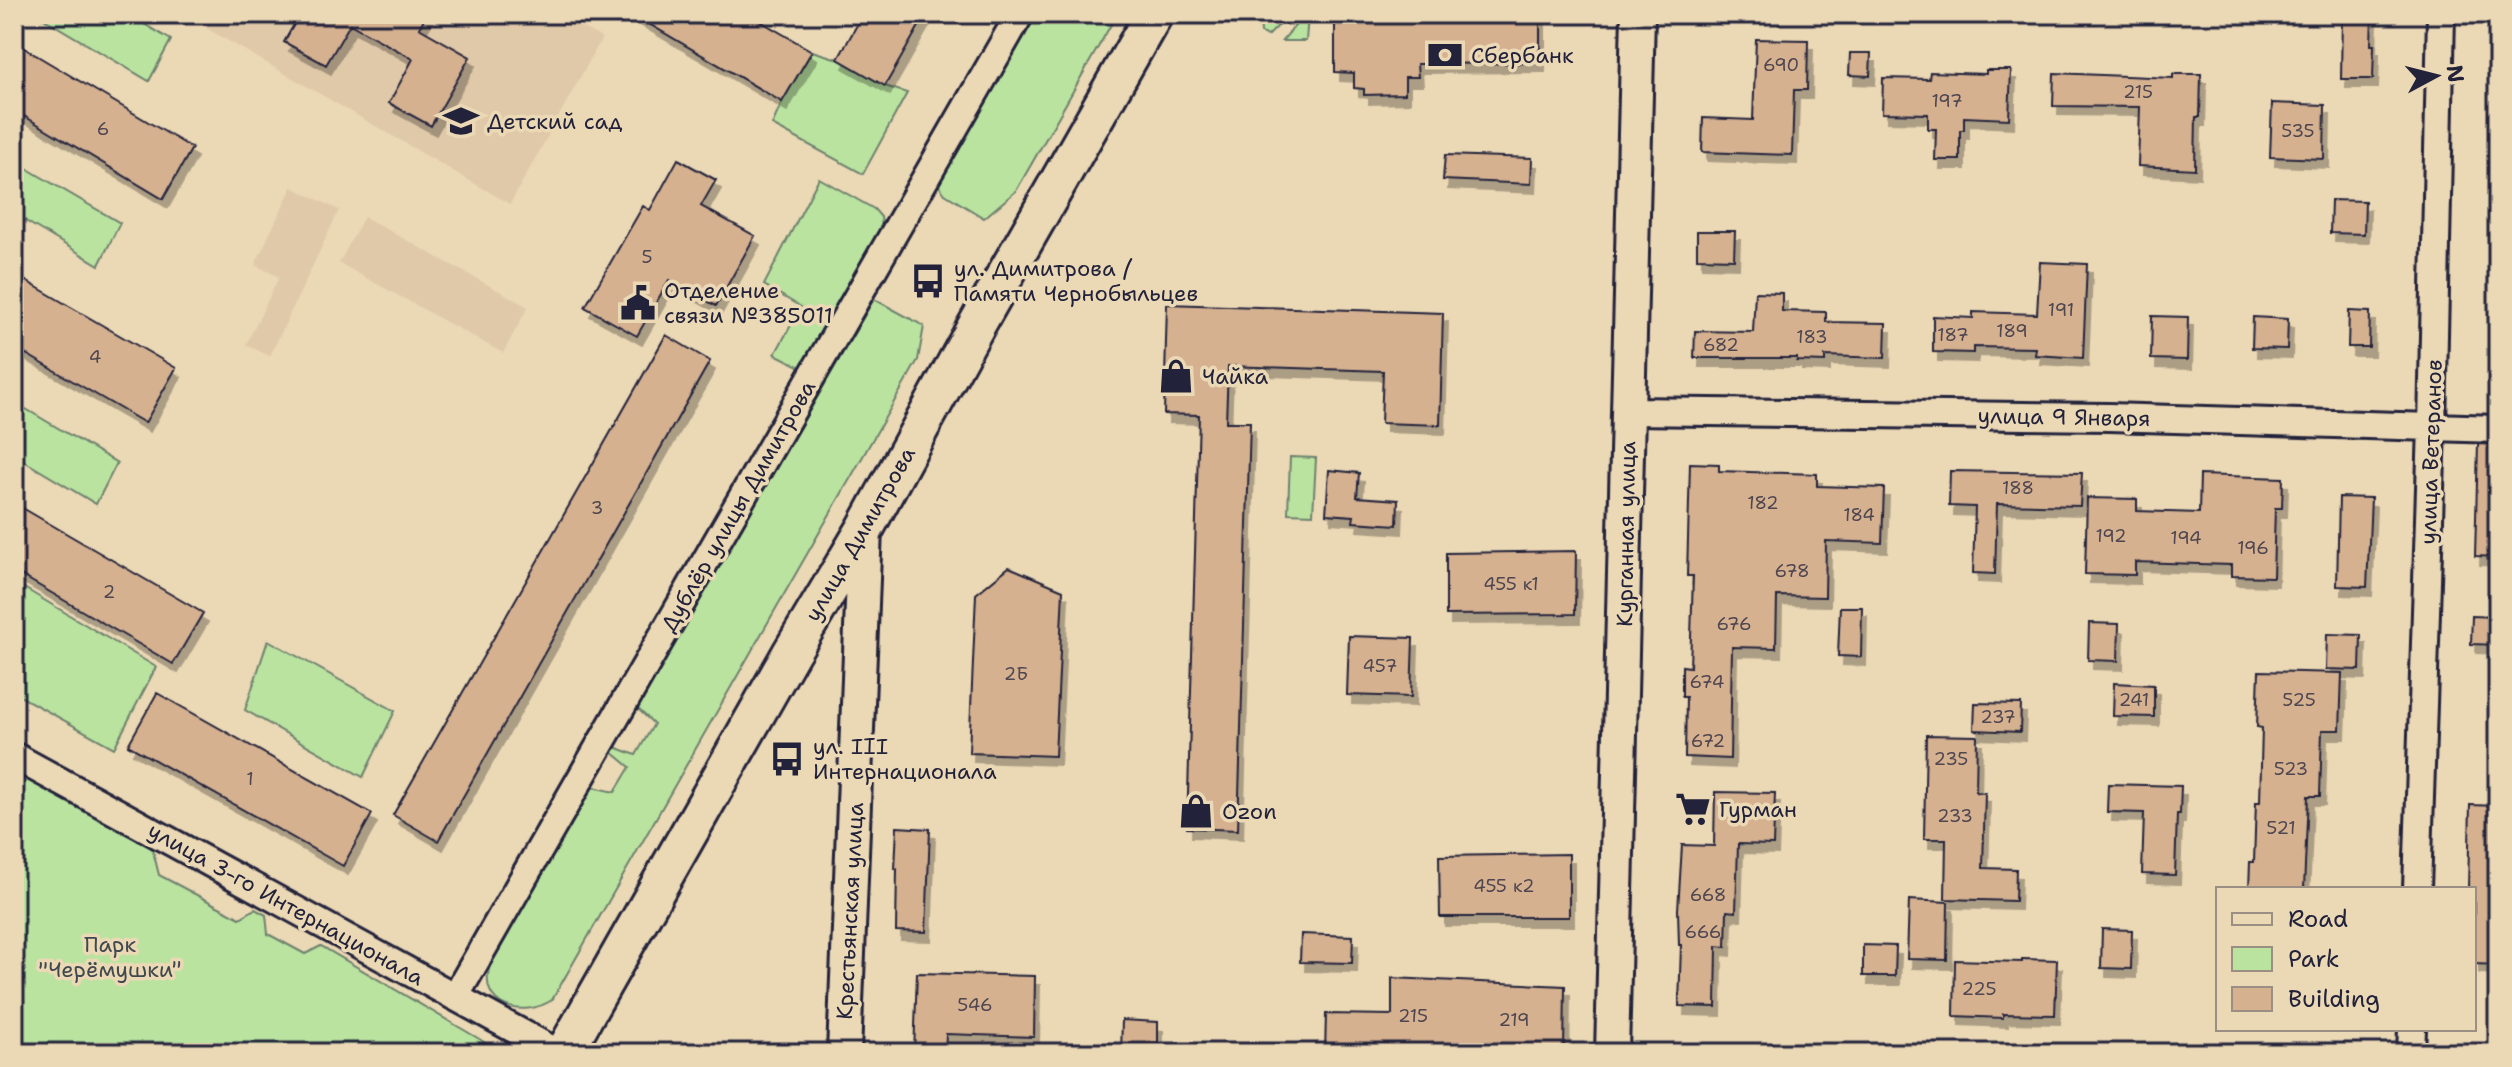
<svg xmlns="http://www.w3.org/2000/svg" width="2512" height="1067" viewBox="0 0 2512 1067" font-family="'Shantell Sans',sans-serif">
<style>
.built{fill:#e0c9a8}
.green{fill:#bae3a0;stroke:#6e826e;stroke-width:2}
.building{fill:#d5b190;stroke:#22223b;stroke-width:2;filter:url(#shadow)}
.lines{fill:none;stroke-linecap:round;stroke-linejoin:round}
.minor-casing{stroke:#22223b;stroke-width:32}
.tertiary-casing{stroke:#22223b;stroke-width:38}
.secondary-casing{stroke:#22223b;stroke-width:42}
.minor{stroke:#ebd8b5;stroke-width:26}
.tertiary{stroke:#ebd8b5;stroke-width:32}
.secondary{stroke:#ebd8b5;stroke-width:36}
.labels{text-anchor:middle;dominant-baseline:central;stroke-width:7;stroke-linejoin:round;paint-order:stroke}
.number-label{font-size:18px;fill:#4f4650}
.poi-label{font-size:22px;fill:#22223b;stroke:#ebd8b5;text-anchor:start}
.street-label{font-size:22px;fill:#22223b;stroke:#ebd8b5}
.park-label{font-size:22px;fill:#40494f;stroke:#ebd8b5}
</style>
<defs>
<filter id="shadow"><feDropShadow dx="5" dy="9" stdDeviation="0" flood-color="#0004"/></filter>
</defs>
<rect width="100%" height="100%" fill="#ebd8b5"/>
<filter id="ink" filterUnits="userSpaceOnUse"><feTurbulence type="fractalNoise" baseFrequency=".0125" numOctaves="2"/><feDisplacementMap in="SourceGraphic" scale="16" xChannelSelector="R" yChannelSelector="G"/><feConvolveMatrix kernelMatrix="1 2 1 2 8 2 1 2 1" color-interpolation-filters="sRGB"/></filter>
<g filter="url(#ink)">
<path class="built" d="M182 14H556L602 38 510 204Z
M292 187 339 210 270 356 246 345 279 277 255 265Z
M364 217 528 307 503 353 339 263Z"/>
<path class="green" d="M36 14H127L171 40 149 81Z
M1034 14H1117L1016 191 984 218 945 194 937 183Z
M1260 14H1290L1268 36 1261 33Z
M1305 14H1308L1306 41H1282Z
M812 51 838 59 885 86 907 93 863 174 772 125 782 102Z
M14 161 120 223 99 265 14 214Z
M819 178 874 209 881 217 882 228 803 368 775 354 801 307 764 285Z
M874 299 924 326 918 360 552 1000C523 1019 477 1007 490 965L592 787 615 792 630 767 612 752 615 747 636 755 654 724 637 708Z
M14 402 117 463 96 504 14 455Z
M1290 457 1316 458 1313 514 1288 513Z
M14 582 156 667 114 748 14 693Z
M268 640 395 711 363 777 245 710Z
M14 771 152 847 159 875 240 918 255 909 266 915 268 934 305 954 321 946 481 1040 499 1053H14Z"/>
<path class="building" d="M300 14H427L419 28 470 57 431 126 389 103 413 59 350 24 326 65 284 42Z
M632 14H748L812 51 782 102Z
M863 14H926L885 86 838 59Z
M1335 14H1540V63L1417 64 1418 77H1405V94L1364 95V89L1354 88V73L1335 72Z
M2342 14H2372L2371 45H2374L2373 79H2341Z
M1756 39 1808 40 1807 90H1794L1792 155 1702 152 1703 118 1753 120Z
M14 42 192 148 163 199 14 110Z
M1850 53H1871L1870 76 1849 75Z
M1986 70H2011L2009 119 1964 117V130H1960V160H1935L1936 129H1928V114L1882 113 1883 78 1929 79 1930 72 1986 74Z
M2054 73 2173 78V74H2201L2200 117H2196L2195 169 2138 166 2140 107 2053 106Z
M2272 103 2325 105 2324 159 2270 157Z
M1445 155 1532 158 1531 184 1443 180Z
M678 159 716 180 701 206 755 236 716 306 669 280 637 336 585 307 643 206 650 210Z
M2331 200 2365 201 2364 234 2330 233Z
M1697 231H1735L1734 259 1697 258Z
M2040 262 2087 264 2083 358 2035 355 2036 348 1973 347V353L1933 352V316L1973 318V312L2037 314Z
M14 274 176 368 145 423 14 347Z
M1755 292 1782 293V311L1826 312V322L1886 323 1885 358 1825 356V362L1797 361V358H1694L1695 331 1753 332Z
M1167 304 1443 313 1440 425 1381 423 1383 371 1228 366 1226 422H1250L1238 830 1187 828 1199 415 1164 414Z
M2349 311 2370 312 2369 347H2348Z
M2152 316 2188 317 2187 360 2151 359Z
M2253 317 2288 319 2287 349 2252 348Z
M666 335 710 361 438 841 393 815Z
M2478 444 2498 445V557L2475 556Z
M1690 463 1719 464V471L1817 474V486L1884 488 1882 543 1826 541 1825 597 1777 596 1776 648 1732 647 1730 759 1685 757 1686 697H1682V666L1690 667 1693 576H1687Z
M1329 470 1359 473 1357 497 1398 500 1397 525 1353 522 1354 516 1326 514Z
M1950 471 2082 473 2080 506 1997 504 1995 574 1973 573 1975 507 1949 506Z
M2200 475 2283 478 2282 508H2275L2273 577 2231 576V565L2135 562V575L2085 574 2087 498 2137 499V511L2199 513Z
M2339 497 2371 498 2367 587 2337 586Z
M14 503 203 613 173 664 14 571Z
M1576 551 1575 614 1446 615V553Z
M1009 567 1063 590 1055 756 969 753 976 594Z
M1840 607H1862L1861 657 1838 656Z
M2472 616 2498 617V645L2471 644Z
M2089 623 2119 624 2118 661 2088 660Z
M2327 634 2361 635 2360 670 2326 669Z
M1349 636 1413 638 1411 697 1347 695Z
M2259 671 2342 673 2340 730H2322L2320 796H2308L2304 889H2249L2250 862H2254L2256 802H2260L2262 728 2257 727Z
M2114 683 2154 685V717L2113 716Z
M157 693 372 814 343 866 128 745Z
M1975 703 2021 704 2020 732 1974 730Z
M1926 735 1977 736 1976 792 1985 793 1983 868 2016 869 2015 901 1945 899 1946 839H1924Z
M2108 784 2181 786 2180 814H2177L2175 875 2142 874 2144 813 2107 812Z
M1715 792 1775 793 1773 845 1738 844 1736 912 1727 911 1726 947 1717 946 1716 1007 1679 1006 1681 945H1679L1678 910 1682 845 1714 846Z
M2470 805 2498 806V965L2474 964V889H2468Z
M897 827 930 829 926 932 896 931 897 869H895Z
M1569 854V917H1440L1439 856Z
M1909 900 1948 902 1947 960 1907 959Z
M2102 929 2132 930 2131 969 2101 968Z
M1301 934 1353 936 1352 963 1300 962Z
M1863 945 1896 946 1895 976H1863Z
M2022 959 2057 960 2055 1015 2003 1014V1018L1954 1016 1955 960 2022 962Z
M917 973 1035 976 1034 1037 946 1034 945 1053H914Z
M1392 978 1565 986 1564 1053H1325L1326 1014 1392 1015Z
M1122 1020 1158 1022V1053H1121Z"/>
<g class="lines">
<g class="minor-casing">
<path id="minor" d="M1629 411 2109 417 2498 429
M14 756 558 1053
M2417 889 2432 427 2441 14
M455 997 1020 14
M2411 1053 2412 1029"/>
</g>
<g class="tertiary-casing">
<path id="tertiary" d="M844 1053 865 529
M1612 1053 1638 14"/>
</g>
<g class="secondary-casing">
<path id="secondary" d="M564 1053 791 653 865 529 975 328 1154 14"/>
</g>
<use href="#minor" class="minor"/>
<use href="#tertiary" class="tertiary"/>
<use href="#secondary" class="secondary"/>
</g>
</g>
<defs>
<g id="bank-bare" transform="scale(2.76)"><path d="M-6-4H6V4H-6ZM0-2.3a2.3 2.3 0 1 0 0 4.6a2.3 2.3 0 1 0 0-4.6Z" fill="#22223b" stroke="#ebd8b5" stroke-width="2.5" paint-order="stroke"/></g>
<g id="school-bare" transform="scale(2.76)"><path d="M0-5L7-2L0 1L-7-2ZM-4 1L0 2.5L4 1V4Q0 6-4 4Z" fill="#22223b" stroke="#ebd8b5" stroke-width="2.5" paint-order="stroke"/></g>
<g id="bus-bare" transform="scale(2.76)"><path d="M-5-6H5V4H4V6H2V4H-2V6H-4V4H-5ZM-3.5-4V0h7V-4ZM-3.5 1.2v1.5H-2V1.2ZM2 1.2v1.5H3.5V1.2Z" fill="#22223b" stroke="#ebd8b5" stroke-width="2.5" paint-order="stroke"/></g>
<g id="civic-bare" transform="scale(2.76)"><path d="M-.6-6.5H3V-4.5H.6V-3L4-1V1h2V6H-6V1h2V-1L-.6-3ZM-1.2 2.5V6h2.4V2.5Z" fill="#22223b" stroke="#ebd8b5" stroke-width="2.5" paint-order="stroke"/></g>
<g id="shop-bare" transform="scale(2.76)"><path d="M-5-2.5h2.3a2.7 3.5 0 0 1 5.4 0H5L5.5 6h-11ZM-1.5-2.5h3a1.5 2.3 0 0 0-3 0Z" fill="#22223b" stroke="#ebd8b5" stroke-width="2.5" paint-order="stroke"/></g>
<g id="supermarket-bare" transform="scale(2.76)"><path d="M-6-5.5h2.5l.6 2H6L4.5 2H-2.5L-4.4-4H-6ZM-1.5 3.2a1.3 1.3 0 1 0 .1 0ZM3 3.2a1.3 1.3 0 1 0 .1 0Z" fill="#22223b" stroke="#ebd8b5" stroke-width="2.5" paint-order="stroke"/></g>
</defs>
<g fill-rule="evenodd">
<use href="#bank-bare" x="1445" y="55"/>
<use href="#school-bare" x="461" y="121"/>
<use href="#bus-bare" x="928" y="281"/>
<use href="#civic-bare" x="638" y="303"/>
<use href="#shop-bare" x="1176" y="376"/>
<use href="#bus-bare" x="787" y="759"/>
<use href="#supermarket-bare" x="1693" y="809"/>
<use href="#shop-bare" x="1196" y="811"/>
</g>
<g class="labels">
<g class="number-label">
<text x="1781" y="65">690</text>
<text x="2138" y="92">215</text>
<text x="1947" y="101">197</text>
<text x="103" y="129">6</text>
<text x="2298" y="131">535</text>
<text x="647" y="257">5</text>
<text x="2061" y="310">191</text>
<text x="2012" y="331">189</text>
<text x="1953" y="335">187</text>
<text x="1812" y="337">183</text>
<text x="1721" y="345">682</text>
<text x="95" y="357">4</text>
<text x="2018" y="488">188</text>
<text x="1763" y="503">182</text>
<text x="597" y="508">3</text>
<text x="1859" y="515">184</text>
<text x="2111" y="536">192</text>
<text x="2186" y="538">194</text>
<text x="2253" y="548">196</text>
<text x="1792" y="571">678</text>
<text x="1511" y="584">455 к1</text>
<text x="109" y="592">2</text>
<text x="1734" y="624">676</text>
<text x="1380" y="666">457</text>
<text x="1016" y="674">2Б</text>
<text x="1707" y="682">674</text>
<text x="2134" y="700">241</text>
<text x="2299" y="700">525</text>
<text x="1998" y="717">237</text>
<text x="1708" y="741">672</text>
<text x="1951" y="759">235</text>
<text x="2291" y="769">523</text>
<text x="250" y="779">1</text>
<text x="1955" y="816">233</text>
<text x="2281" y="828">521</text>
<text x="1504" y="886">455 к2</text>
<text x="1708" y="895">668</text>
<text x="1703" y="932">666</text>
<text x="1979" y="989">225</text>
<text x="975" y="1005">546</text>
<text x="1413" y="1016">215</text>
<text x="1514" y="1020">219</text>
</g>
<g class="poi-label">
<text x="1471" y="55">Сбербанк</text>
<text x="487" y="121">Детский сад</text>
<text x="954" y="268">ул. Димитрова /<tspan x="954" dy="25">Памяти Чернобыльцев</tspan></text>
<text x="664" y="290">Отделение<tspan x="664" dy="25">связи №385011</tspan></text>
<text x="1202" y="376">Чайка</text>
<text x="813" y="746">ул. III<tspan x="813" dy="25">Интернационала</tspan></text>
<text x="1719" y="809">Гурман</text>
<text x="1222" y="811">Ozon</text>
</g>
<g class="street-label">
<text transform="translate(2064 417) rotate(1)">улица 9 Января</text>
<text transform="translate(2431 452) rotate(-88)">улица Ветеранов</text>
<text transform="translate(738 506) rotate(-60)">Дублёр улицы Димитрова</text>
<text transform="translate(860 534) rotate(-60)">улица Димитрова</text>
<text transform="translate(1626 534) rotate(-89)">Курганная улица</text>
<text transform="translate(286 904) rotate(29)">улица 3-го Интернационала</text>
<text transform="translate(850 911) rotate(-87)">Крестьянская улица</text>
</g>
<g class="park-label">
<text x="110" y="944">Парк<tspan x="110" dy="25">"Черёмушки"</tspan></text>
</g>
</g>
<rect width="2512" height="1067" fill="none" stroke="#ebd8b5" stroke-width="48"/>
<rect x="24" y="24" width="2464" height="1019" fill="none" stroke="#22223b" stroke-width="3" filter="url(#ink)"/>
<rect x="2216" y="887" width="260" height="144" fill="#ebd8b5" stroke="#9b8f84" stroke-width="2"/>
<rect x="2232" y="913" width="40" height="12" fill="#ebd8b5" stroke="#9b8f84" stroke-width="2"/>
<text x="2288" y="927" font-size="24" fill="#22223b">Road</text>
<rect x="2232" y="947" width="40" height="24" fill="#bae3a0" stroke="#9b8f84" stroke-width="2"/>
<text x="2288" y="967" font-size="24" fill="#22223b">Park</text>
<rect x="2232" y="987" width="40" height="24" fill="#d5b190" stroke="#9b8f84" stroke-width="2"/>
<text x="2288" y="1007" font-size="24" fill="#22223b">Building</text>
<g transform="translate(2436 76) rotate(83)" stroke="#ebd8b5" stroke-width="6" paint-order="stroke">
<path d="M0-6L14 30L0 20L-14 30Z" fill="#22223b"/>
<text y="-12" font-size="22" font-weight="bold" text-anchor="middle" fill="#22223b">N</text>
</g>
</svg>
